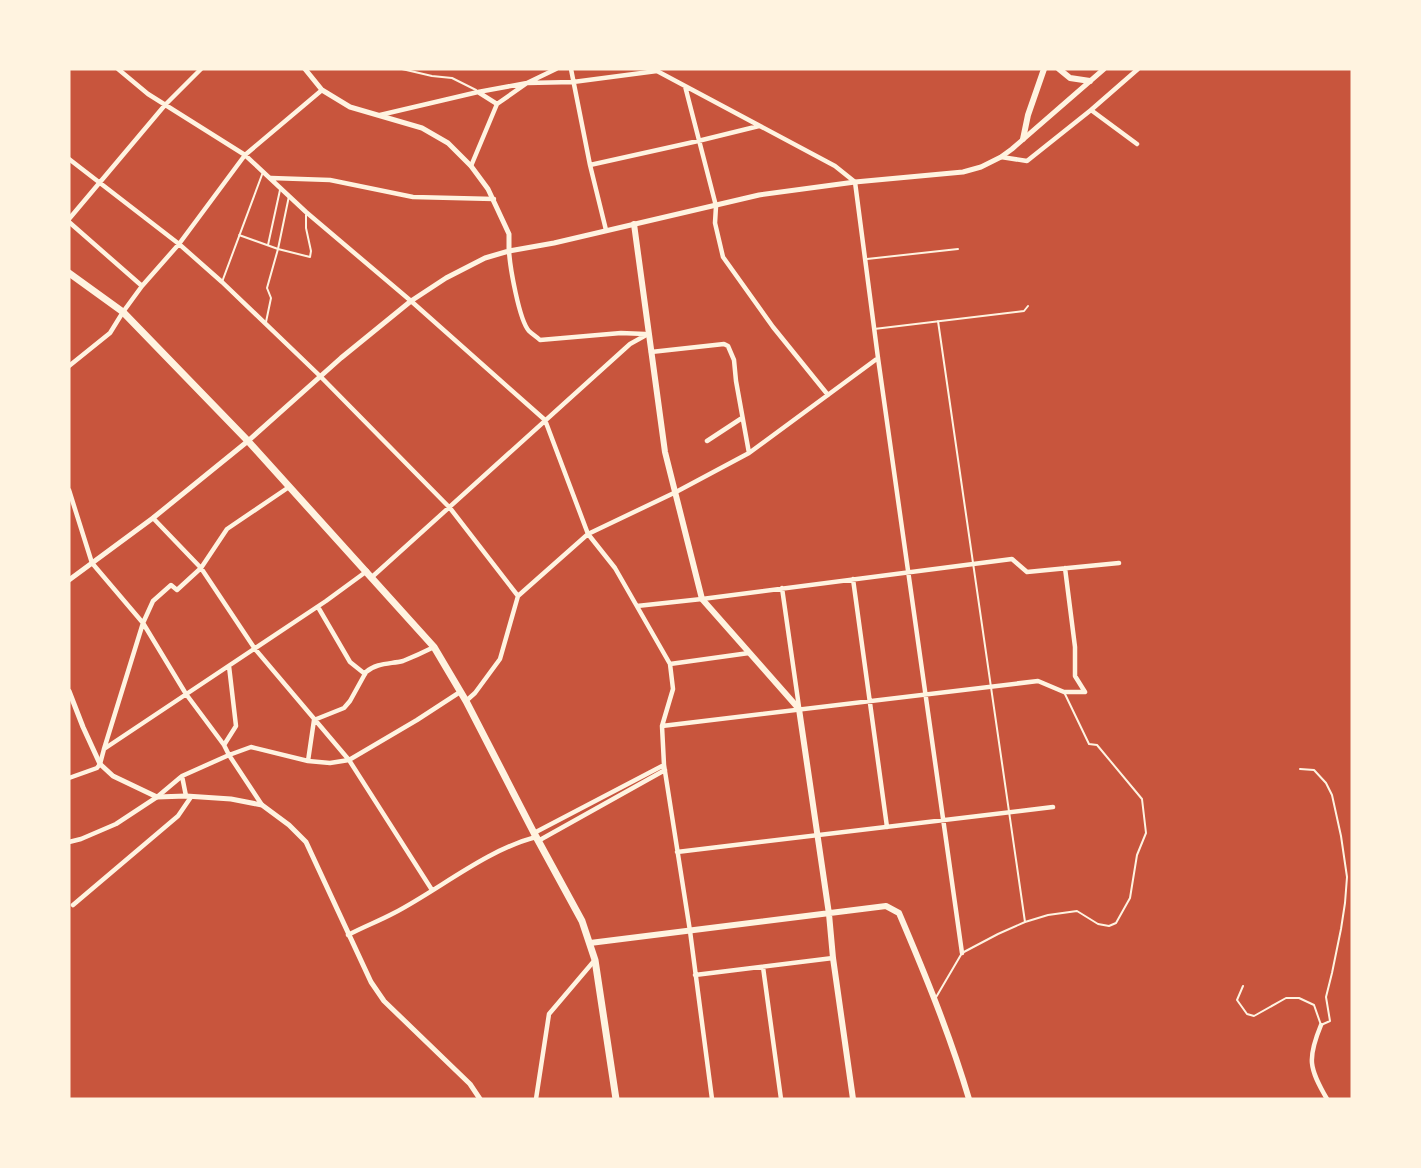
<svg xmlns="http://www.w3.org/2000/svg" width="1421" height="1168" viewBox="0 0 1421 1168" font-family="Cabin,sans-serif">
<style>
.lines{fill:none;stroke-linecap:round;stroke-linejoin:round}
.service{stroke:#fff3e0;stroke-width:2}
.minor{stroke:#fff3e0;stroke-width:4.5}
.tertiary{stroke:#fff3e0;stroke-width:5}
.secondary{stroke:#fff3e0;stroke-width:6}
.primary{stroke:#fff3e0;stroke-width:7}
</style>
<rect width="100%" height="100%" fill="#c8553d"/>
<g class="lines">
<path class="service" d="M402 69 432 76 452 78 476 90
M239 235 278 249 310 257 311 251 306 228V215
M268 245 280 190
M867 259 958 249
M222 282 263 172
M938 321 1025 922
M266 322 271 298 267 288 278 249 289 196
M874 329 1024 311 1028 306
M1243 986 1237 1000 1247 1014 1254 1016 1286 998H1299L1314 1005 1321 1025 1330 1021 1326 997 1332 973 1341 929 1345 903 1347 877 1341 836 1332 795 1326 783 1314 770 1300 769
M935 999 962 953 998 934 1025 922 1048 915 1077 911 1098 924 1109 926 1116 923 1130 898 1137 855 1146 833 1142 799 1097 745 1089 744 1064 692"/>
<path class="minor" d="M118 69 148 94 245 155 306 212 411 301 545 420 588 534 615 568 670 664 673 689 662 726 664 765 690 931 712 1099
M571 69 590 165 606 230
M685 86 716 206 715 223 723 257 773 327 828 395
M478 92 497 104
M1091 110 1138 69
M380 115 478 92 527 83 573 82 657 71 835 166 855 182 878 358 962 953
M1001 157 1027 161 1091 110 1137 144
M69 159 179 244 222 282 320 376 450 508 518 596
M590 165 698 141 759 126
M471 166 497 104 527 83 556 69
M271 178 330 180 413 197 494 199
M69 219 165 105 201 69
M69 222 142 286
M509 251C510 267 519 320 529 331 532 334 537 337 540 340L621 333 645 334
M651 352 724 344 728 346 734 360 736 381 749 453
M69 366 110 333 123 312 142 286 179 244 245 155 322 90
M707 441 742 418
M69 490 92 563 143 623 186 694 224 745 229 755 262 805
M153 518 201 568 255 649 349 760 432 890
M1065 568 1075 647V676L1085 692
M372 577 630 344 648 334
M853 579 887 827
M782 588 799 707
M637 606 702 599 1012 559 1027 572 1119 563
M318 607 350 662 365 674
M670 664 749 653
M466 701 475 693 500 659 518 596 588 534 676 492 749 453 878 358
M662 726 1038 681 1064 692H1085
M224 745 236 726 229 666
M104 749 143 623 153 601 171 585 177 590 201 568 227 529 289 487
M308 761 314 720 344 708 350 701 366 672C376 663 390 664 403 661 413 657 424 652 434 647
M182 776 186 796
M69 778 97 768 100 764 104 749 326 601 367 571
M534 833 664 765
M538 841 665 770
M69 842 81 839 116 824 157 797 182 776 229 755 251 747 308 761 330 763 349 760 417 720 460 692
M677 852 1053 807
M73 905 178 816 191 797
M348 935C363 927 379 921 394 913 440 889 486 850 536 837
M763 967 781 1099
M695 975 833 958
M1321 1025C1307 1059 1309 1068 1327 1099
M536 1099 549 1014 594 961"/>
<path class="tertiary" d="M305 69 322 90 350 107 422 128 448 143 471 166 488 189 509 234V251
M69 580 153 518 248 441 341 358 411 301 446 278 485 258 509 251 554 243 759 195 855 182 963 172 981 167 1001 157 1012 149 1104 69
M69 691 83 727 100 764 113 776 157 797 186 796 231 799 262 805 289 825 306 842 371 982 384 1001 470 1084 480 1099"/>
<path class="secondary" d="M1059 69 1070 78 1090 81
M1023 139 1028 115 1044 69
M634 224 665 452 702 599 799 709 829 914 833 958 853 1099
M590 943 886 906 899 913C925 974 950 1035 969 1099"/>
<path class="primary" d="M69 273 123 312 248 441 434 647 466 701 534 833 582 921 595 960 616 1099"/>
</g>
<rect width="1421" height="1168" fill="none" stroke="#fff3e0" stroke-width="141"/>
</svg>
